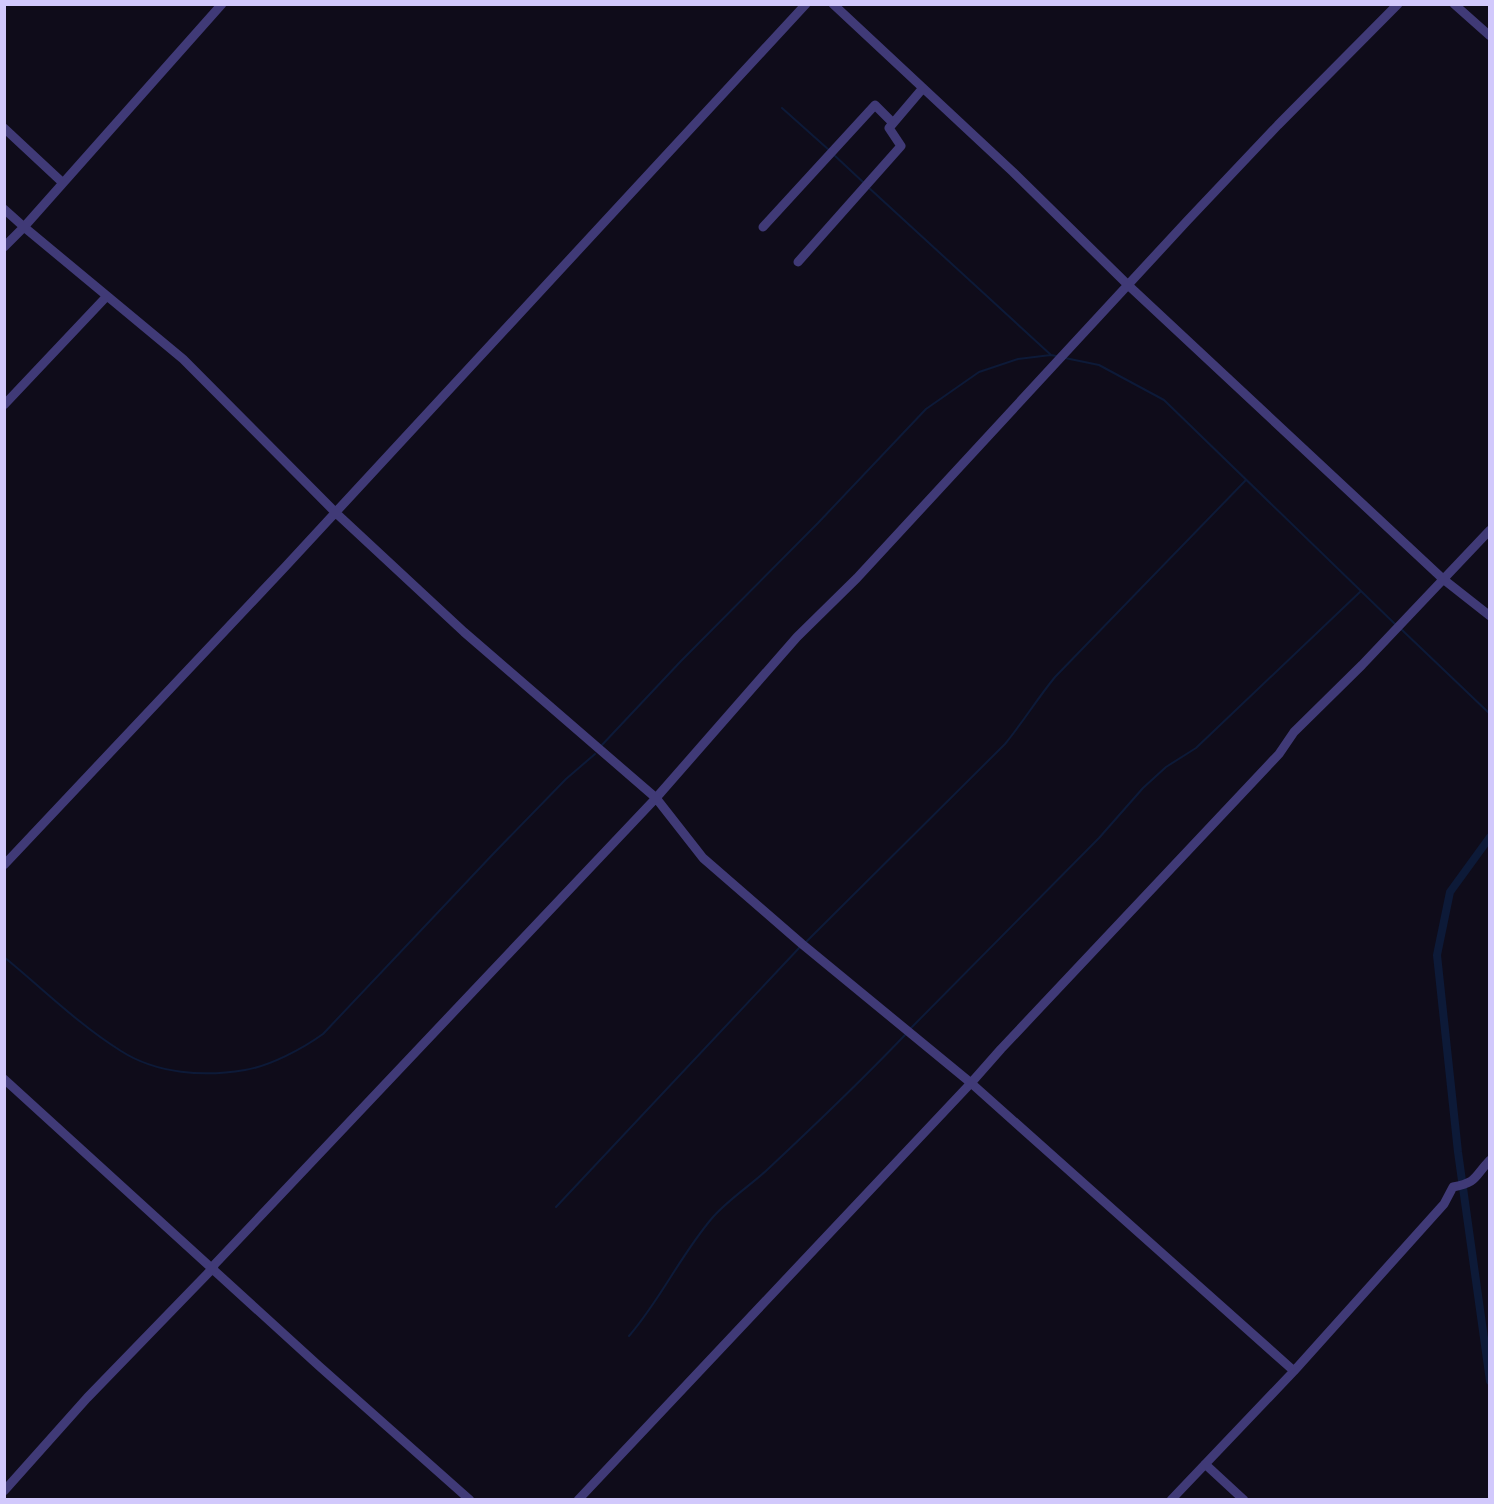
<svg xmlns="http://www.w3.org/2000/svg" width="1494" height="1504" viewBox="0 0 1494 1504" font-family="Raleway,sans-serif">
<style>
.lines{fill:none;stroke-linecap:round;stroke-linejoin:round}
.stream{stroke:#0d1a38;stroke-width:2}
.canal{stroke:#0d1a38;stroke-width:8}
.street{stroke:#403a77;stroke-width:9}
</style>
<rect width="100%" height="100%" fill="#0f0c1a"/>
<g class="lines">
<path class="stream" d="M782 108 829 150
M833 154 864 183
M868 187 1051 355
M1065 358 1099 365 1164 400 1396 625
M1401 629 1490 714
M601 746 681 661 818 523 926 409 979 372 1018 359 1051 355 1056 356
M806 942 1005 744C1023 722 1037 699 1055 677L1246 480
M4 957C42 988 79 1025 121 1051 157 1074 204 1077 245 1070 270 1066 302 1049 323 1034L494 853 566 779 595 754
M910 1029 1099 838 1143 788 1166 767 1196 748 1361 591
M556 1207 800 947
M629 1336C661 1299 681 1254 713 1217 729 1199 751 1185 768 1169 815 1125 861 1081 905 1035"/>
<path class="canal" d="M1490 837 1450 892 1437 955 1458 1152 1490 1381"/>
<path class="street" d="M833 4 1013 172 1128 285 1443 579 1490 616
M1398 4 1278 125 1187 221 857 578 797 637 656 798 703 858 802 944 971 1083 1001 1049 1279 754 1294 732 1362 665 1490 530
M1454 4 1490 36
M4 128 63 183
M4 209 24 227 222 4
M763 227 875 105 893 123
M4 247 24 227 183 359 336 513 464 632 656 798 215 1264 212 1269 87 1398 4 1491
M798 262 901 146 889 128 923 88
M4 405 107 296
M4 865 285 567 806 4
M4 1079 319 1366 470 1500
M1205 1464 1244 1500
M578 1500 971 1083 1294 1371
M1171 1500 1294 1371 1444 1204 1453 1187C1478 1182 1473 1178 1490 1160"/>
</g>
<rect width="1494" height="1504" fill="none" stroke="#d2c9fc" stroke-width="12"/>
</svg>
